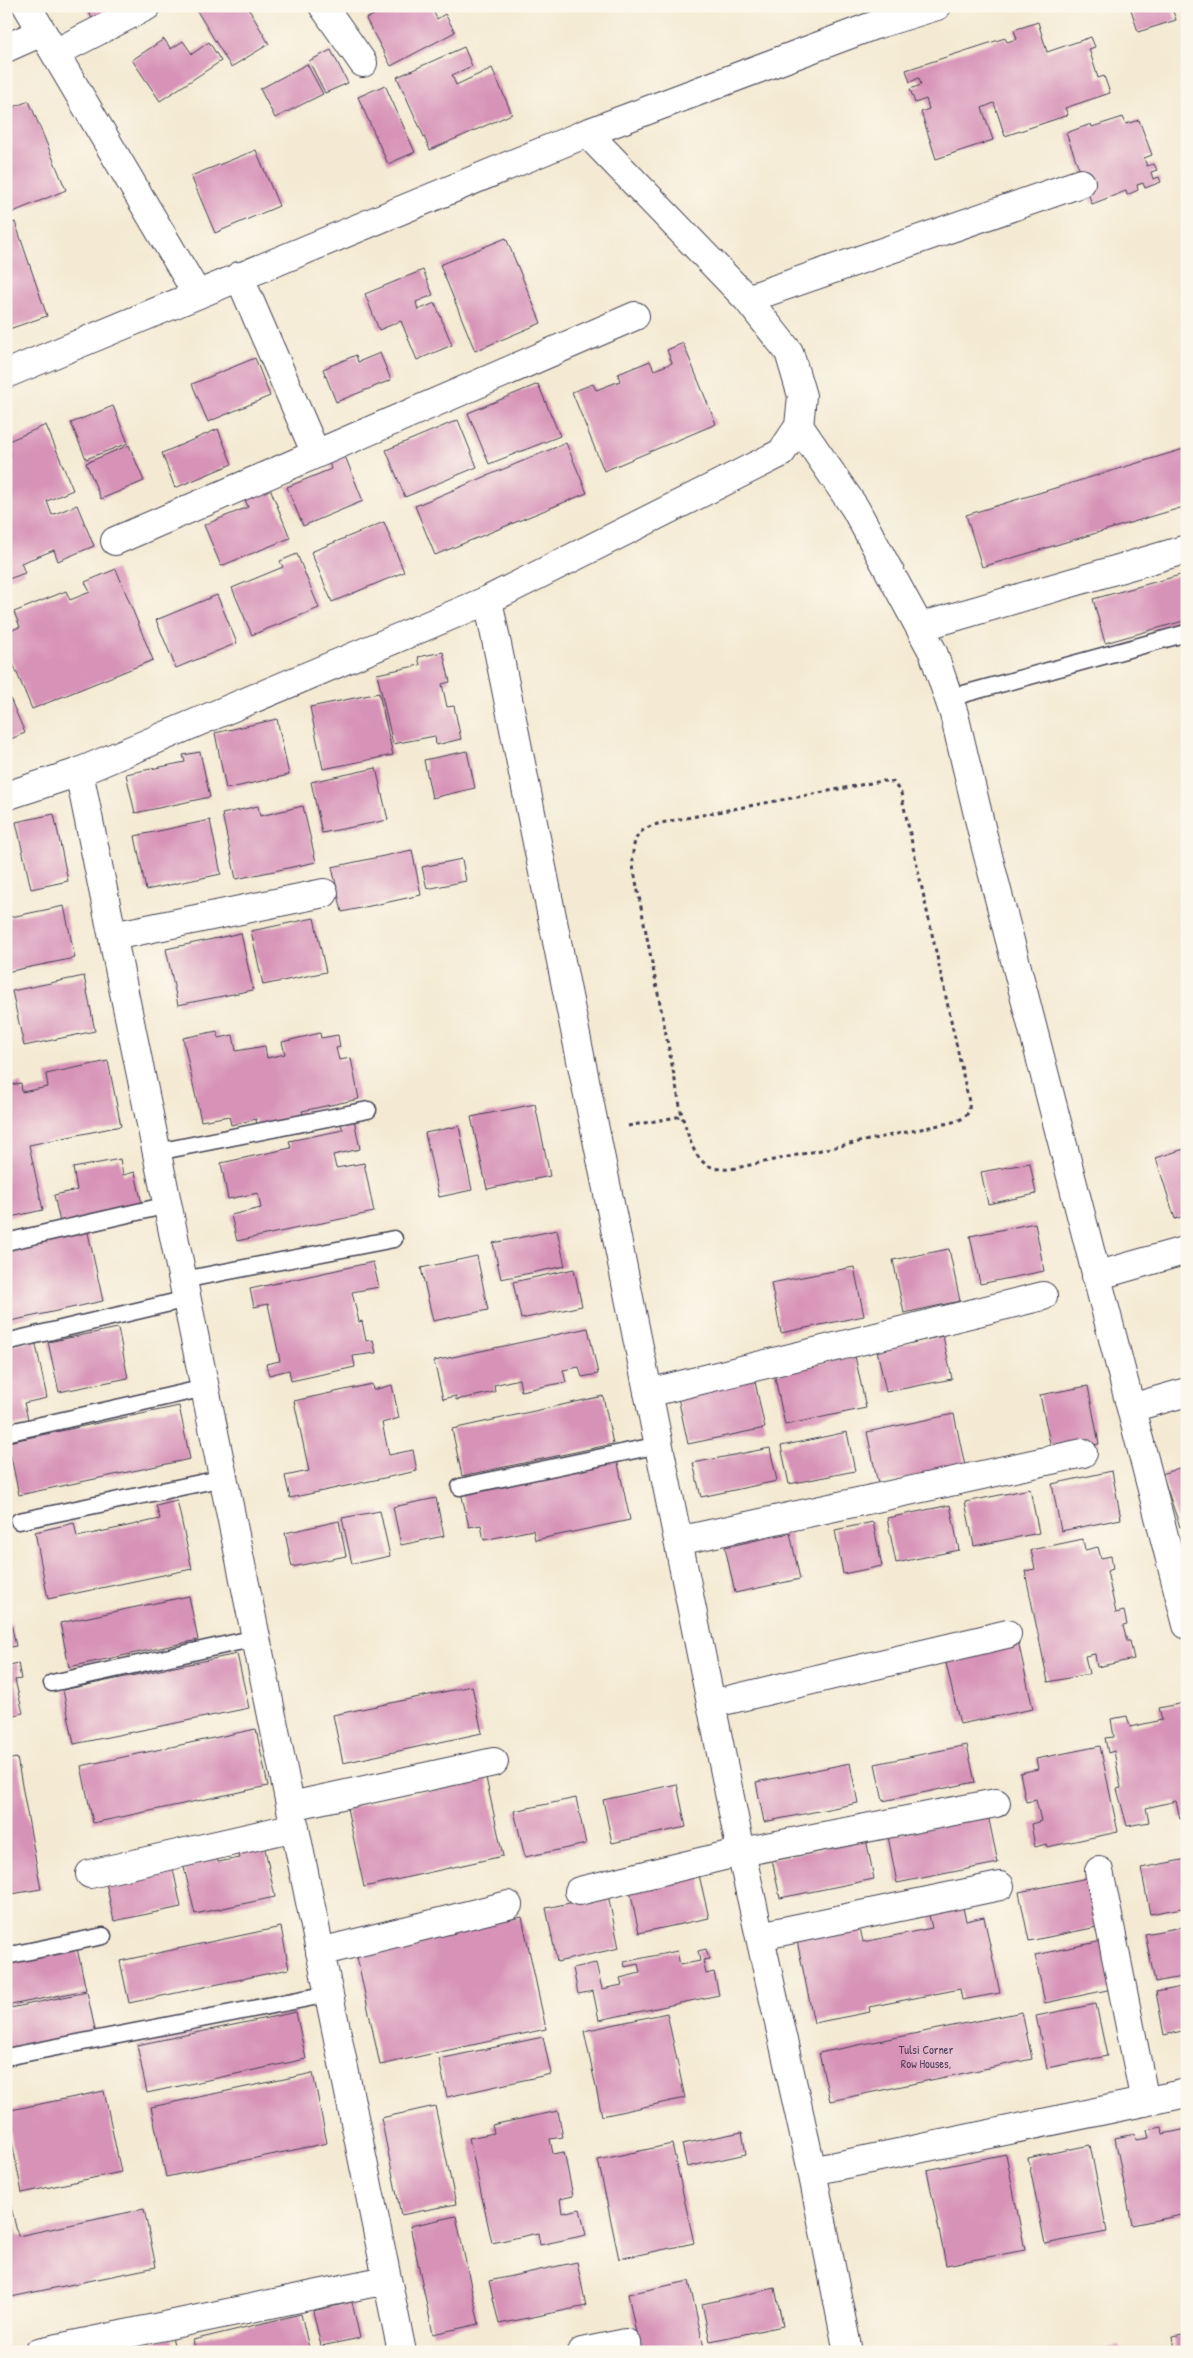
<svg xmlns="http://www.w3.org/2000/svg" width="1193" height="2358" viewBox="0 0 1193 2358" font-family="'Patrick Hand',sans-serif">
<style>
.building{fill:#d793b7}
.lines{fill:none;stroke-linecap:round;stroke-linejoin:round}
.lane-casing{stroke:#424052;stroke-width:19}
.street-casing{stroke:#424052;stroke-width:30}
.path{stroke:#424052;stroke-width:3;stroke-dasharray:4 4;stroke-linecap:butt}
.lane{stroke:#fff;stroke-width:16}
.street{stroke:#fff;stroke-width:28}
.labels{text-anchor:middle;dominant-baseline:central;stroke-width:4;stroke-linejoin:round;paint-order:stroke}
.number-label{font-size:12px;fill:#4f3e5a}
</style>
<rect width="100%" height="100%" fill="#fbf7ec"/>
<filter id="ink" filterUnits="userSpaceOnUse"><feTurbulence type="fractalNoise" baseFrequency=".02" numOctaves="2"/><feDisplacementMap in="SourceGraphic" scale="10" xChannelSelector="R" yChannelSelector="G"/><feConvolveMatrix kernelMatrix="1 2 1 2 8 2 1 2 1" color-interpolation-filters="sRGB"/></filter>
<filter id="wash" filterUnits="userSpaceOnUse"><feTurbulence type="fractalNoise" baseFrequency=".0096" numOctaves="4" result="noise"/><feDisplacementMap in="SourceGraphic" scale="20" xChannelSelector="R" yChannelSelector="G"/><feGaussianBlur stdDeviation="1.12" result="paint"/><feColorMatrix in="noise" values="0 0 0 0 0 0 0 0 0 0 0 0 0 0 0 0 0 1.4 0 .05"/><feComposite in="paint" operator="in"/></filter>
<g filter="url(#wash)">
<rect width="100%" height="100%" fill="#f4ead3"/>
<g id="blocks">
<path class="building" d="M85 6H129L96 25Z
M206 6H247L269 44 231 67 197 11Z
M390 6H431L437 19 445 14 455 32 391 66 366 19Z
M1130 6H1171L1176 20 1138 32Z
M1038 22 1047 52 1091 37 1095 47 1089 49 1098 78 1104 76 1110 93 1065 108 1068 115 1005 136 994 103 982 108 993 140 936 159 921 112 929 109 926 99 915 103 910 89 921 85 919 78 910 82 906 70 1005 38 1007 42 1017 39 1014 30Z
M164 39 171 49 183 41 192 54 209 42 221 61 160 101 132 60Z
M464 47 472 66 452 75 456 85 492 68 512 114 430 150 397 77Z
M331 50 348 83 325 93 309 61Z
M307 64 323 94 275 118 260 89Z
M385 85 415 152 388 164 358 97Z
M29 101 66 190 6 215V110Z
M1123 117 1126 124 1139 120 1152 155 1144 158 1147 166 1154 164 1157 170 1151 172 1153 179 1159 177 1161 182 1145 188 1143 183 1137 185 1138 190 1127 195 1126 191 1092 204 1066 133 1091 124 1092 127Z
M256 150 279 206 215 233 191 176Z
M15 222 47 316 6 330V225Z
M506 238 541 323 475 351 440 265Z
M423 270 433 295 416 302 418 310 435 303 452 345 417 360 401 321 379 330 365 294Z
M683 343 716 424 604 471 572 392 593 384 596 390 620 381 618 374 650 361 654 370 672 363 667 350Z
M380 353 391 380 336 402 323 369 356 355 358 362Z
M255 358 270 396 208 422 192 384Z
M538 384 560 436 489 464 468 413Z
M113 406 128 443 86 459 71 423Z
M458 420 477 467 405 497 386 450Z
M46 425 73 490 47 501 52 515 77 505 94 546 58 561 54 550 21 563 25 573 6 580V458L11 456 6 442Z
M218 429 232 464 175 488 162 453Z
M566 443 587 493 435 555 415 506Z
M129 445 144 481 101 499 86 463Z
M1187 448V506L982 567 966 515Z
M345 456 363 501 303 526 287 487 331 469 329 462Z
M268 483 290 538 221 566 204 525 248 507 243 494Z
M384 522 404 572 332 602 311 552Z
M297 554 319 608 252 635 232 588 283 567 280 561Z
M116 569 153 660 32 709 6 647V632L20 627 14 612 66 591 70 600 90 592 85 582Z
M1184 574 1187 582V620L1105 643 1093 599Z
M217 595 237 643 176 668 156 620Z
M443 652 450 682 442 684 447 707 454 706 461 739 436 745 435 736 393 744 377 674 420 665 418 657Z
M6 689 25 733 6 741Z
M379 693 393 755 323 769 310 707Z
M277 719 289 775 226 789 215 733Z
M467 751 475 788 432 798 424 760Z
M200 752 210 797 135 813 126 774 185 762 183 755Z
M376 768 388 820 322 833 311 782Z
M258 806 260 816 303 806 316 862 236 879 222 814Z
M54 814 68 881 31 889 16 822Z
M210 820 221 874 146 890 135 836Z
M412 850 421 895 342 912 332 867Z
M462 859 466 881 427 889 422 867Z
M64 906 75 958 6 972V918Z
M314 918 326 972 263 985 251 931Z
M241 933 253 990 178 1005 166 949Z
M84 976 95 1031 24 1046 12 991Z
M217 1031 219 1038 233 1035 236 1051 265 1046 267 1058 285 1054 282 1042 320 1033 321 1038 338 1035 340 1047 336 1048 339 1060 351 1058 359 1099 302 1111 304 1117 257 1127 256 1119 231 1125 229 1116 201 1121 183 1038Z
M108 1061 121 1126 29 1145 43 1210 6 1218V1086L21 1083 22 1092 48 1087 46 1074Z
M535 1104 550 1176 487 1189 471 1117Z
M354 1119 360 1149 333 1155 336 1168 364 1163 374 1212 237 1241 231 1215 261 1208 258 1193 228 1199 221 1163 291 1148 289 1141 343 1130 340 1122Z
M459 1126 472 1190 439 1197 425 1133Z
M1184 1149 1187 1157V1215L1175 1219 1156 1158Z
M120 1159 123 1175 135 1172 143 1209 61 1227 54 1195 77 1190 73 1168Z
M1030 1163 1036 1194 988 1204 981 1172Z
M1035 1223 1044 1271 980 1284 970 1236Z
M87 1228 103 1301 6 1322V1245Z
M557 1230 565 1266 501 1279 493 1243Z
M949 1249 960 1301 904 1313 893 1260Z
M477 1256 488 1310 433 1321 421 1268Z
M373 1262 379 1287 352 1292 359 1322 362 1321 366 1341 373 1340 376 1353 353 1356 355 1367 291 1381 289 1370 269 1375 266 1364 280 1361 268 1304 254 1307 250 1289Z
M854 1267 864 1316 781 1333 771 1283Z
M574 1269 582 1306 521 1319 513 1282Z
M118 1328 128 1378 59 1392 48 1342Z
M588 1328 598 1374 582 1377 579 1367 563 1370 566 1382 521 1391 519 1379 494 1385 495 1392 456 1400V1396L443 1399 434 1361Z
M943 1336 952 1379 886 1392 877 1350Z
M35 1340 47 1398 24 1403 29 1423 13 1426 6 1396V1346Z
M855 1356 866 1408 785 1425 774 1373Z
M754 1377 765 1428 688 1444 677 1393Z
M372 1384 373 1390 392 1385 399 1418 382 1423 389 1455 413 1450 417 1471 290 1498 285 1476 309 1471 294 1401Z
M1088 1386 1099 1444 1052 1453 1040 1395Z
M603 1396 613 1444 462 1476 452 1429Z
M179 1406 190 1459 19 1495 8 1442Z
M954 1414 965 1466 878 1484 867 1432Z
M847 1432 855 1471 789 1484 781 1446Z
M770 1448 777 1481 701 1497 693 1463Z
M617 1459 630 1520 535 1540 533 1530 484 1540 481 1525 469 1527 461 1492Z
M1187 1465V1525L1180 1527 1162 1474Z
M1112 1471 1121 1519 1061 1531 1052 1484Z
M1030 1489 1039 1533 974 1546 965 1502Z
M436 1498 444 1536 401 1545 393 1507Z
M177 1500 192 1569 48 1599 35 1532 74 1523 77 1537 160 1519 156 1505Z
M950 1505 959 1550 896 1563 887 1518Z
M380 1511 390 1556 352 1564 342 1518Z
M339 1521 346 1556 292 1567 285 1533Z
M873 1522 882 1566 843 1574 835 1530Z
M790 1533 800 1579 735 1593 725 1547Z
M1083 1539 1085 1550 1098 1547 1101 1558 1111 1556 1113 1569 1107 1571 1116 1613 1124 1611 1127 1625 1123 1626 1127 1641H1130L1134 1659 1097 1667 1095 1654 1085 1656 1089 1674 1048 1682 1025 1571 1035 1569 1031 1550Z
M189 1596 198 1640 69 1667 60 1623Z
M11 1623 16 1646 6 1648V1624Z
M1018 1641 1033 1709 960 1724 945 1659Z
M237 1654 249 1708 74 1744 63 1690Z
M18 1663 21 1679 15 1680 23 1713 6 1717V1666Z
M472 1686 482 1733 343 1763 333 1715Z
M1184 1703 1187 1716V1817L1180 1819 1176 1801 1146 1808 1149 1822 1127 1826 1117 1789 1121 1788 1114 1751 1108 1753 1105 1738 1114 1737 1111 1719 1127 1716 1130 1727 1162 1720 1159 1708Z
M256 1729 268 1786 93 1823 81 1766Z
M967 1745 975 1782 883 1801 875 1764Z
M1100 1746 1118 1832 1047 1847 1046 1844 1035 1847 1031 1824 1041 1821 1036 1800 1026 1802 1020 1773 1038 1769 1036 1759Z
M17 1758 41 1889 6 1895V1760Z
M850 1763 858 1803 764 1822 756 1782Z
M486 1778 503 1856 364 1887 347 1808Z
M677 1784 686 1827 612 1843 603 1800Z
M576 1798 586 1844 525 1857 514 1811Z
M988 1815 998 1863 897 1883 888 1836Z
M866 1839 874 1879 780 1898 772 1859Z
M264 1844 275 1897 195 1914 183 1863 216 1856 218 1862 240 1858 238 1850Z
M1187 1859V1907L1150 1914 1141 1868Z
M172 1864 181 1907 114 1921 105 1878Z
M699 1875 709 1918 639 1933 630 1890Z
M1092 1877 1102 1926 1029 1941 1019 1892Z
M608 1895 619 1948 557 1962 546 1908Z
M962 1903 966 1921 984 1917 1000 1993 962 2000 960 1989 869 2007 870 2012 814 2023 795 1931 858 1919 863 1942 932 1928 928 1911Z
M522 1917 546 2029 380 2065 356 1952Z
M1187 1926V1976L1155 1982 1145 1934Z
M281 1927 289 1969 129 2003 120 1961Z
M1107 1940 1117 1988 1045 2003 1035 1955Z
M77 1948 86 1990 6 2006V1963Z
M706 1949 709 1959 703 1960 706 1974 714 1972 719 1995 599 2020 593 1991 578 1994 573 1968 596 1963 602 1989 622 1985 620 1978 640 1973 638 1964 625 1967 624 1962 677 1951 680 1965 700 1961 698 1951Z
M1187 1986V2030L1164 2035 1156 1992Z
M87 1992 96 2034 6 2053V2009Z
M1096 2004 1107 2056 1047 2068 1036 2016Z
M296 2012 306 2059 147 2093 137 2045Z
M1022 2012 1032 2059 830 2101 819 2053Z
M667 2013 685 2098 602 2116 584 2031Z
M543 2037 551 2074 447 2097 439 2059Z
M313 2073 327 2143 166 2177 151 2107Z
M104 2091 121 2172 22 2193 6 2111Z
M435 2106 456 2204 401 2215 381 2118Z
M558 2111 563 2137 550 2139 553 2154 564 2152 573 2196 560 2199 562 2213 580 2209 586 2235 540 2245 538 2233 492 2243 469 2138 494 2133 492 2125Z
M1162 2127 1163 2134 1187 2129V2214L1132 2225 1115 2138 1135 2134 1136 2140 1149 2138 1147 2130Z
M742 2132 746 2154 687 2167 682 2144Z
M672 2144 694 2243 619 2259 598 2160Z
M1090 2145 1107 2232 1045 2244 1028 2158Z
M1006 2154 1025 2250 946 2265 927 2170Z
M6 2185 18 2236 144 2209 156 2267 6 2298Z
M456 2216 479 2324 433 2334 410 2226Z
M577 2262 586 2306 499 2324 489 2281Z
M689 2281 705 2352H640L628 2294Z
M775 2288 783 2326 710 2341 702 2304Z
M352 2302 360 2338 321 2346 313 2311Z
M301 2314 310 2352H196L193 2340Z
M1187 2334V2352H1164L1175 2349 1173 2337Z
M172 2337 176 2352H115V2351Z
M1119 2346 1120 2352H1093V2351Z"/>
</g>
</g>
<g filter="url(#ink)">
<use href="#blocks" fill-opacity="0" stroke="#424052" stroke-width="1"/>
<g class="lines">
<g class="lane-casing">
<path id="lane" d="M949 698 1187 633
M157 1152 368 1110
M6 1242 168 1205
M183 1280 394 1239
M6 1342 187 1299
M6 1433 205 1388
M460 1487 659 1445
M19 1521 224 1478
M52 1683 256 1638
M6 1956 103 1936
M6 2057 329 1994"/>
</g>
<g class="street-casing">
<path id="street" d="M27 6 197 294
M323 6 363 63
M6 48 42 32
M55 53 147 6
M239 276 316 454
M747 299 1081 183
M6 374 587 133 875 25 937 6
M799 426 855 508 933 652 954 714 985 844 1187 1625
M115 541 635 316
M488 600 741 1852 812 2171 848 2352
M920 627 1187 549
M79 772 402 2352
M6 796 79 772 488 600 781 453 799 426 802 396 789 352 747 299 587 133
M113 936 324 893
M1096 1276 1187 1250
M648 1393 1043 1296
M1131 1408 1187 1392
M678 1541 1083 1453
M711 1704 1007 1634
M291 1806 494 1762
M1099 1871 1145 2102
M90 1874 295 1827
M579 1891 741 1852 996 1803
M760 1936 1000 1886
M320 1952 508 1905
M812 2171 1187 2093
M39 2352 386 2280
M582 2352 626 2343 627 2352"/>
</g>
<path class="path" d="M882 781 893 782 901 793 969 1102C971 1117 961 1120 949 1123L731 1169C694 1172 692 1144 682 1116L633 866C631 829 643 827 675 820Z
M628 1126 682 1116"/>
<use href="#lane" class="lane"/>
<use href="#street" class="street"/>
</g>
</g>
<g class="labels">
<g class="number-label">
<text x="926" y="2049">Tulsi Corner<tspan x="926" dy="14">Row Houses,</tspan></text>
</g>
</g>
<rect width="1193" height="2358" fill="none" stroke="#fbf7ec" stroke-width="25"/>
</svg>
